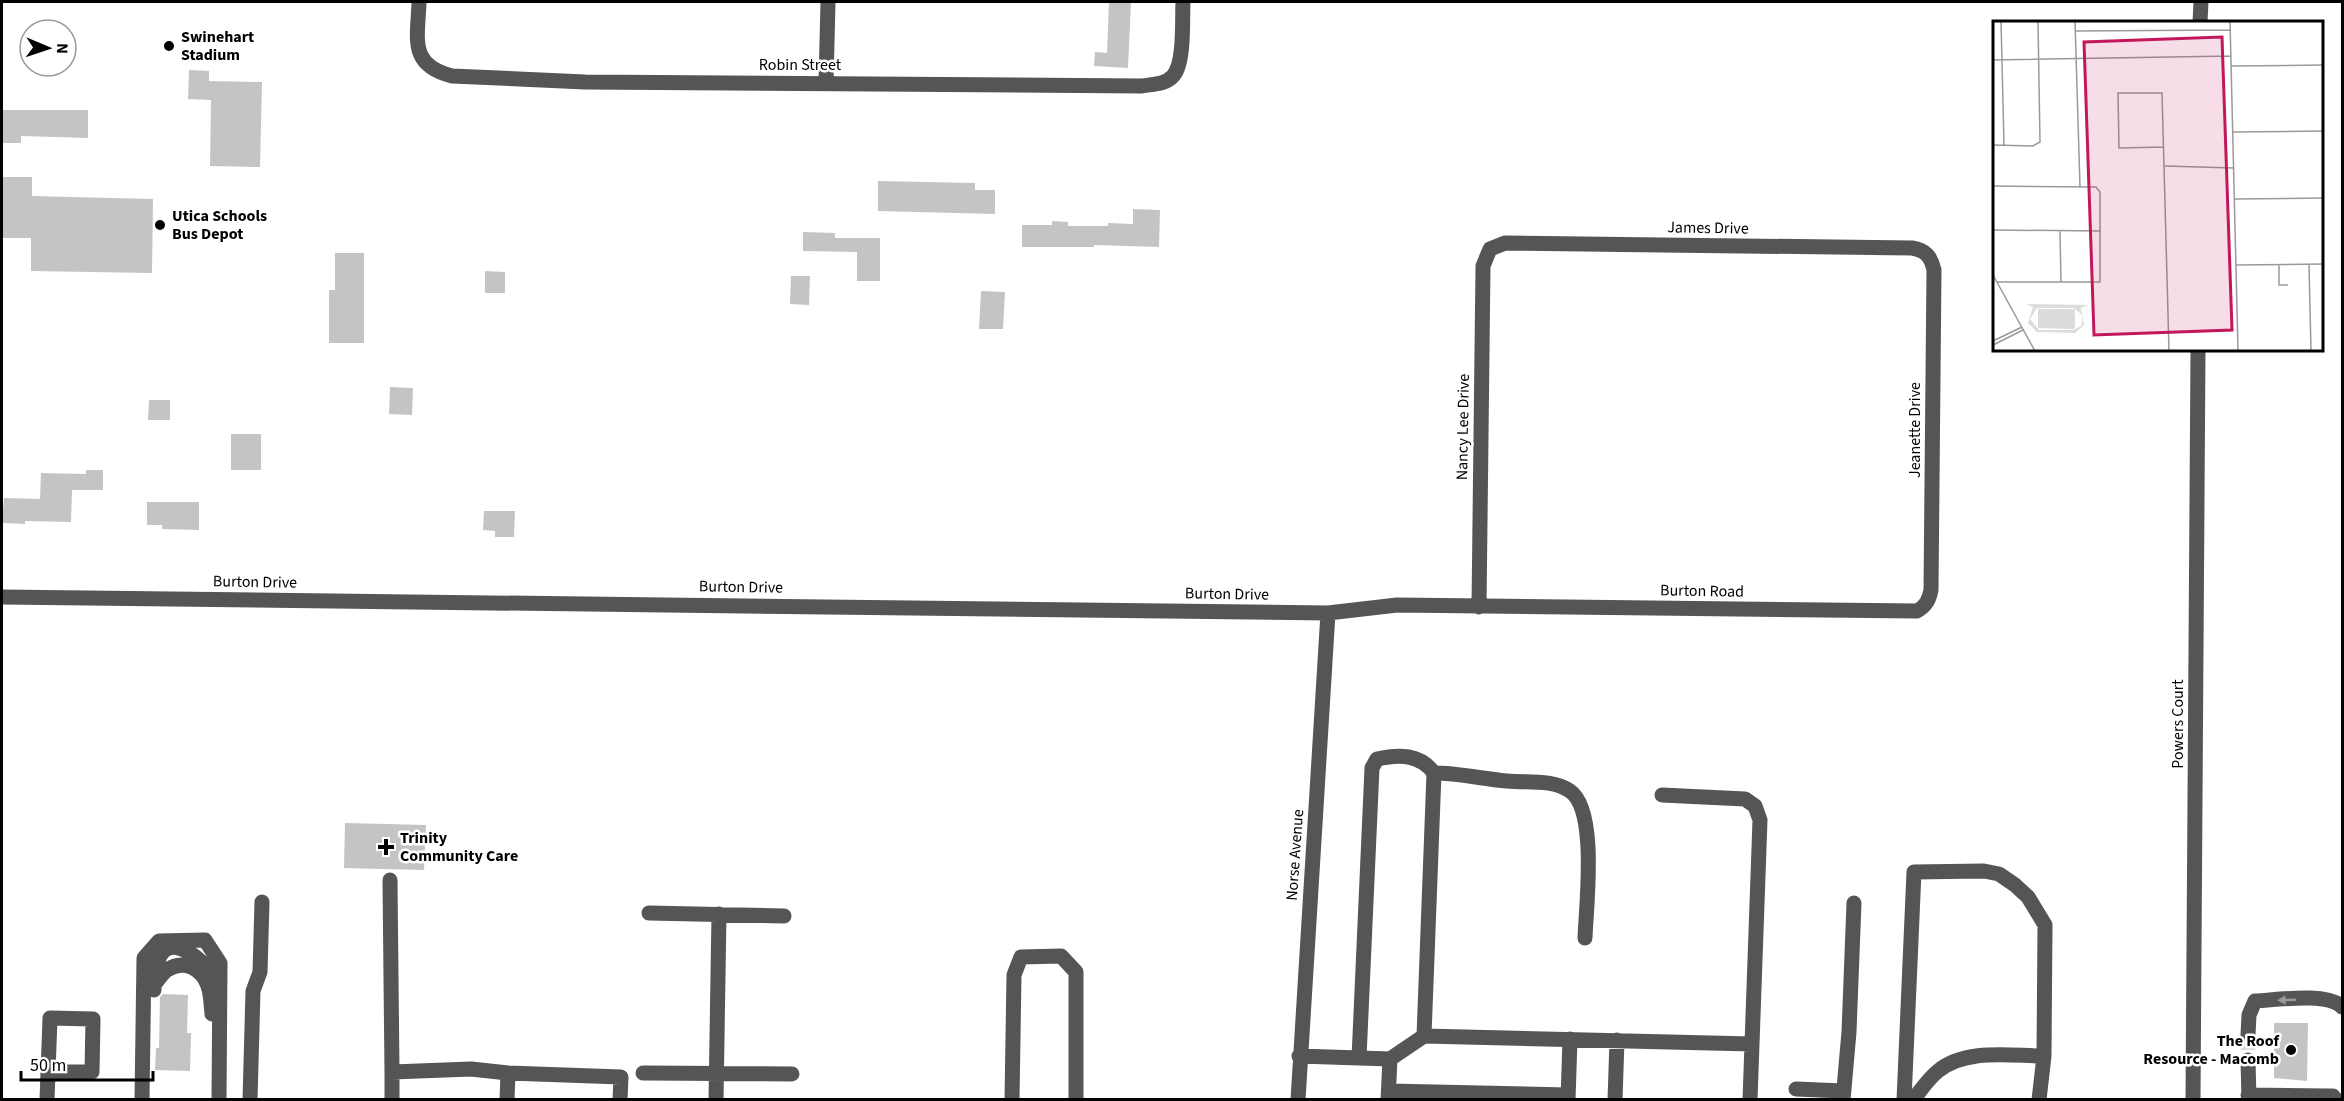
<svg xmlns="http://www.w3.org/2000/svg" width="2344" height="1101" viewBox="0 0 2344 1101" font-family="'Source Sans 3',sans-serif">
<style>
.building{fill:#c4c4c4}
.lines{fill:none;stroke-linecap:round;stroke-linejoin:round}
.minor-tunnel{stroke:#d9d9d9;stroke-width:15;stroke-dasharray:15 8;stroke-linecap:butt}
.minor{stroke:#555;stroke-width:15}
.oneway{fill:#999}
.poi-dot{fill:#000;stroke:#fff;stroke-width:2}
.labels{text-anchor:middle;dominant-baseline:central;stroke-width:5;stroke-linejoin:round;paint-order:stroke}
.poi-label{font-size:16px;font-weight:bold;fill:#000;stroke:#fff;text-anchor:start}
.street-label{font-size:16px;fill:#000;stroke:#fff}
.inset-road{fill:none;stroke:#999;stroke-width:1.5}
.view{fill:#c2185b;fill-opacity:0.15;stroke:#c2185b;stroke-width:3}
.inset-edge{fill:none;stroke:#000;stroke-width:3}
</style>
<rect width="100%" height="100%" fill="#fff"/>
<path class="building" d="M1109 2H1131L1128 68 1094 66 1095 52 1107 53Z
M189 70 209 71V81L262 82 260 167 210 166 211 100 188 99Z
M2 110H88V138L21 136V143H2Z
M2 177H32V196L153 199 152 273 31 271V238H2Z
M878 181 975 183V190H995V214L878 211Z
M1133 209 1160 210 1159 247 1094 245V247H1022V225H1052V221L1068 222V226H1108V223L1133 224Z
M803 232 835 233V238H880V281H857V252L803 251Z
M335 253H364V343H329V290H335Z
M485 271 505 272V293H485Z
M791 276H810L809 305 790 304Z
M981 291 1005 292 1003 329H979Z
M390 387 413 388 412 415 389 414Z
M149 400H170V420H148Z
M231 434H261V470H231Z
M86 470H103V490H72L71 522 25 521V524L2 523 4 498 40 499 41 473 86 474Z
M147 502H199V530L162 529V525H147Z
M484 511H515L514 537H495V531L483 530Z
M345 823 426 825 424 870 344 868Z
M163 994 188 995 187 1033H191L190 1071 155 1070 156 1048H159L160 997Z
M2274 1023H2308L2307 1081 2274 1078Z"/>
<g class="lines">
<path class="minor-tunnel" d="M2248 1035V1060"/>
<path class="minor" d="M419 2C418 38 408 65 452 76L585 82 1142 86C1152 84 1165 85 1173 76 1185 63 1182 19 1183 2
M2200 22 2201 2
M826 83 828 2
M2 597 1328 613 1397 605 1917 611C1926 606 1929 600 1931 590L1934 270C1931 257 1926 250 1912 248L1505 243 1490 249 1483 266 1479 607
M1662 795 1745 799 1755 806 1760 820 1750 1100
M390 880 392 1072
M649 913 784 916
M154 985C158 980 162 974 167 970 183 959 202 968 208 986 211 994 211 1005 212 1014
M154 990C154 923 192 946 220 983
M2248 1035 2249 1015 2255 1001C2277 1000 2327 992 2342 1007
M1424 1036 1434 773C1459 773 1482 779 1507 781 1528 783 1552 779 1570 791 1598 810 1586 907 1585 938
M1299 1056 1390 1059 1388 1100
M1359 1058 1372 768 1377 759C1399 754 1420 754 1434 773
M1390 1059 1424 1036 1752 1044
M2248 1060 2249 1100
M508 1073 621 1077 620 1100
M643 1073 792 1074
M1796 1089 1843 1091
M1389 1091 1568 1095
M2248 1095 2326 1096H2333L2336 1100
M47 1100 50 1018 93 1019 92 1072H48
M142 1100 144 958 159 941 205 940 220 963 219 1100
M250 1100 253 991 260 972 262 902
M392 1100V1072L471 1069 508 1073 507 1100
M716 1100 719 914
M1012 1100 1014 975 1021 957 1061 956 1076 972V1100
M1298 1100 1328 613
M1568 1100 1570 1039
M1615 1100 1617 1040
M1843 1100 1849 1032 1854 903
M1904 1100 1914 872 1984 871 1999 874 2015 885 2028 897 2045 925 2044 1056 2039 1100
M1913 1100C1921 1090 1928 1079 1938 1071 1966 1048 2011 1056 2044 1056
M2193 1100 2198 350"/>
</g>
<defs><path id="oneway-solid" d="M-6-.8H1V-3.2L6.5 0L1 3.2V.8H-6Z" transform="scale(1.5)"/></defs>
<use class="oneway" href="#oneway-solid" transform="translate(2287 1000) rotate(178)"/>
<g class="poi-dot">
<circle cx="169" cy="46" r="6"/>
<circle cx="160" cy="225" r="6"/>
<path d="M383 838h6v6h6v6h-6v6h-6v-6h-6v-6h6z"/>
<circle cx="2291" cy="1050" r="6"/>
</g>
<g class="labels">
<g class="poi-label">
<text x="181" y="37">Swinehart<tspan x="181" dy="18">Stadium</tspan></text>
<text x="172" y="216">Utica Schools<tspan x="172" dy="18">Bus Depot</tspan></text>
<text x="400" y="838">Trinity<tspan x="400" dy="18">Community Care</tspan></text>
<text x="2279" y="1041" text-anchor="end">The Roof<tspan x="2279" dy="18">Resource - Macomb</tspan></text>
</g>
<g class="street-label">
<text x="800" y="65">Robin Street</text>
<text transform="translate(1708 228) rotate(1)">James Drive</text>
<text transform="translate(1463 427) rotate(-89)">Nancy Lee Drive</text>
<text transform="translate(1915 430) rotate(-90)">Jeanette Drive</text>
<text transform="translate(255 582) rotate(1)">Burton Drive</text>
<text transform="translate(741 587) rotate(1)">Burton Drive</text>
<text transform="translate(1702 591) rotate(1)">Burton Road</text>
<text transform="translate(1227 594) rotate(1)">Burton Drive</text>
<text transform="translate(2178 724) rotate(-90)">Powers Court</text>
<text transform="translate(1295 855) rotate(-86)">Norse Avenue</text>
</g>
</g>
<g transform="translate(1993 21)">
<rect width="330" height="330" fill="#fff"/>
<path d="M33 283 95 284 88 287 91 304 82 312 44 311 35 302 40 286ZM44 287H81L89 294V304L81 309H46L37 298ZM45 288H82V308L45 307Z" fill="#dcdcdc" fill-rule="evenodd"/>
<path class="inset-road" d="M8 0 11 124M82 0 87 166M237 0 245 330M83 10 237 9M0 39 238 35M238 45 330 44M240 111 330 110M0 124 40 125 47 121 45 0M171 126 126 127 125 72H169L176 330M172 145 241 147M0 165 103 166 107 171V261H4M242 178 330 177M0 209 108 210M67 210 68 261M243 244 330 243M286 244V264H295M316 244 318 330M0 254 42 330M0 320 29 306M0 324 30 309"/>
<path class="view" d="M229 16 239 309 101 314 91 21Z"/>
<rect width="330" height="330" class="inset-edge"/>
</g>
<rect width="2344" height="1101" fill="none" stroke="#000000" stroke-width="6"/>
<g transform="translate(48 48) rotate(92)"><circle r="28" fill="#ffffff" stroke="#999999" stroke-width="1.5"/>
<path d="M0-4.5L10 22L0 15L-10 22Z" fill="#000000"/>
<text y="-9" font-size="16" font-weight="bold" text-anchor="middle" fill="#000000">N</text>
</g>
<path d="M21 1071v9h132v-9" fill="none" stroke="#000000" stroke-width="3"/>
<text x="30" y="1071" font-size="18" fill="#000000" stroke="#ffffff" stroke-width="4.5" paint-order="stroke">50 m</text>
</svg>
